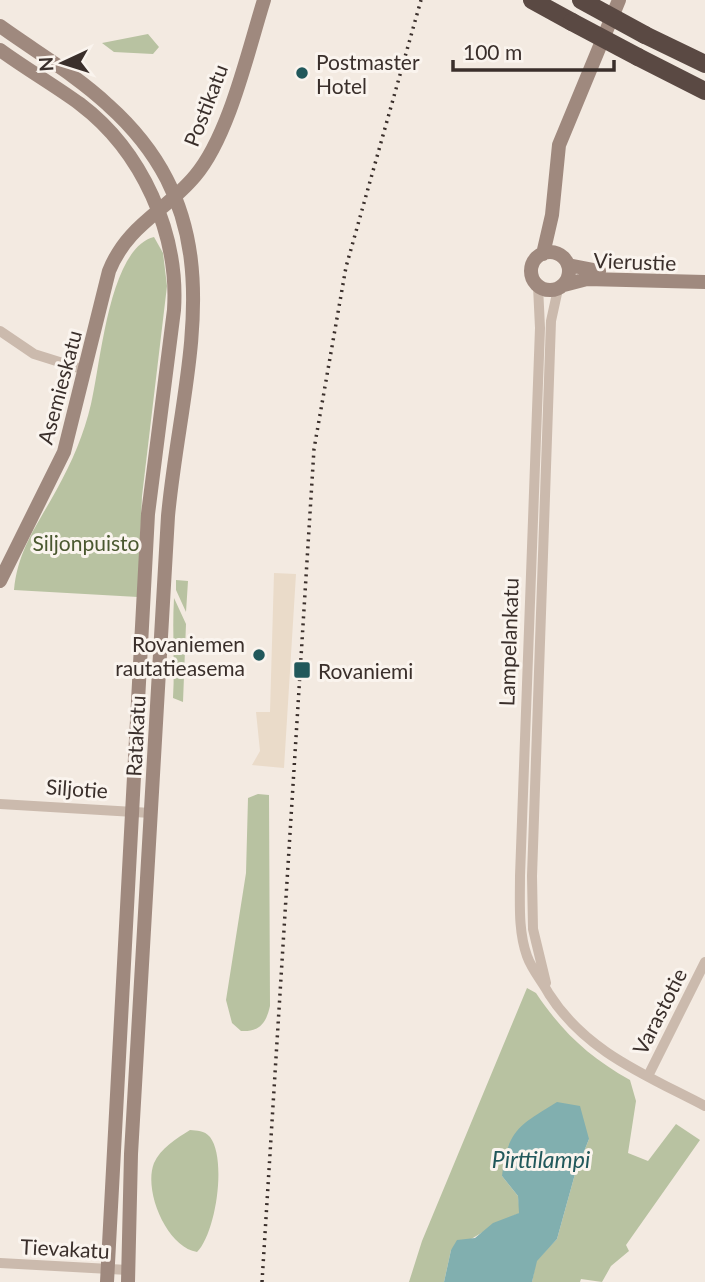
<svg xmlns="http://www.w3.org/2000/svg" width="705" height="1282" viewBox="0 0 705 1282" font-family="Lato,sans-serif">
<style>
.green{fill:#b8c2a1}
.plaza{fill:#eadbc9}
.water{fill:#81afaf}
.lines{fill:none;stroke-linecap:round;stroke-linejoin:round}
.street{stroke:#cbbaad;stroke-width:10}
.secondary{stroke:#9f897e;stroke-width:14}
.highway{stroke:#5a4943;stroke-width:18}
.rail{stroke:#3a2f2b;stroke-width:3.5;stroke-dasharray:2 5;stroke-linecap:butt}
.highway-bridge{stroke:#5a4943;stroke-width:18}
.poi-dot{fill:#21585b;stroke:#faf4ee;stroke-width:2.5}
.labels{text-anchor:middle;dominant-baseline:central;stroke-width:6;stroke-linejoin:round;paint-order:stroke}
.poi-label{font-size:21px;fill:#3a2f2b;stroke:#faf4ee;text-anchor:start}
.street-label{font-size:21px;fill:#3a2f2b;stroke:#faf4ee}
.park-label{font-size:21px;fill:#4a5830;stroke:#faf4ee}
.water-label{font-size:23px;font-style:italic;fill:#21585b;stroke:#faf4ee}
</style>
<rect width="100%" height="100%" fill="#f3eae1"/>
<path class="green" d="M148 34 159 47 153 54 114 52 102 43Z
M154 237 163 253 167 286 142 496 138 597 14 590C18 549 38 524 57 489 72 462 84 434 91 404 101 363 109 248 154 237Z
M176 580 188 581 186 612 176 590Z
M174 598 186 624 183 702 173 698C175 664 172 631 174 598Z
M258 794 269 795 270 1006C266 1024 259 1032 241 1031L232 1023 226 1000 246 873 248 798Z
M527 988 536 993C562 1032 589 1057 630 1080L636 1101 628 1153 648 1161 676 1124 700 1140 626 1245 629 1251 611 1266 602 1282 581 1279 580 1282H532L536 1261 557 1239 575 1174 589 1139 502 1176 518 1196 520 1213C494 1223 475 1238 451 1250L444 1282H409L422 1241Z
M190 1130C197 1131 204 1130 210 1137 227 1159 216 1233 197 1252 167 1247 143 1191 154 1163 160 1149 177 1138 190 1130Z"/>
<path class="plaza" d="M274 573 296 574 284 768 252 765 260 751 256 712H270Z"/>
<path class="water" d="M557 1102 580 1106 589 1139 575 1174 557 1239 537 1261 532 1282H444L451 1250 457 1240 475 1238 493 1223 519 1213 518 1196 502 1176C508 1130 518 1126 557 1102Z"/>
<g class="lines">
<path class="street" d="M538 286 540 328 520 876C520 903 518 931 527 956 532 970 542 981 549 994 586 1052 646 1075 705 1106
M0 331 34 354 85 370
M0 804 151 813
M546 983 533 929 532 876 551 321 558 289
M648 1076 705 962
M0 1263 128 1270"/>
<path class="secondary" d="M0 26C36 52 76 75 108 105 241 224 182 365 168 516L131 1154 128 1282
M0 50C26 69 54 85 80 104 142 151 179 233 174 310L148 514 107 1282
M531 271a19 19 0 1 1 38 0a19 19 0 1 1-38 0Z
M543 254 552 215 559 145 619 0
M568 265 599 271
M564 285 587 279 705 282
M0 581 64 452 109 271C128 224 165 212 195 176 229 136 248 51 264 0"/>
<path class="highway" d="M532 0 572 22
M645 35 705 64
M638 57 705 91"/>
<path class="rail" d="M262 1282 314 449 346 267 421 0"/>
<path class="highway-bridge" d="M581 0 645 35
M572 22 638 57"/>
</g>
<g class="poi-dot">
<circle cx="302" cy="73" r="7"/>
<circle cx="259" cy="655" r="7"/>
<rect x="293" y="661" width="18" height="18" rx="3.5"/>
</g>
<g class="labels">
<g class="poi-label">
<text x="316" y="61">Postmaster<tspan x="316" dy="24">Hotel</tspan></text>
<text x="245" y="643" text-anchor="end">Rovaniemen<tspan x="245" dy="24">rautatieasema</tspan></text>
<text x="318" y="670">Rovaniemi</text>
</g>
<g class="street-label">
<text transform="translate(205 105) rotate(-69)">Postikatu</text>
<text transform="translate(635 261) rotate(2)">Vierustie</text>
<text transform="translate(59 387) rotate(-75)">Asemieskatu</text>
<text transform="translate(508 642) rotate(-88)">Lampelankatu</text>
<text transform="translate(135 736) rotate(-87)">Ratakatu</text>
<text transform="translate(77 788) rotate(4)">Siljotie</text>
<text transform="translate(659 1011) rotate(-63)">Varastotie</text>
<text transform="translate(65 1248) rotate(3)">Tievakatu</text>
</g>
<g class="park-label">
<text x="86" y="542">Siljonpuisto</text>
</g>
<g class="water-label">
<text x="541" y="1159">Pirttilampi</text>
</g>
</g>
<g transform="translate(63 63) rotate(266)" stroke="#faf4ee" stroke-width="5" paint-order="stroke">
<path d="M0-5L12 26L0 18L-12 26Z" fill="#3a2f2b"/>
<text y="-10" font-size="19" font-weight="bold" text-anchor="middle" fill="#3a2f2b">N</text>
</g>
<path d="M453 60v10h161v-10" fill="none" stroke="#3a2f2b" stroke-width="3.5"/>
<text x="463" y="60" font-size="21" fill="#3a2f2b" stroke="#faf4ee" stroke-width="5" paint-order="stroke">100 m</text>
</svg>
